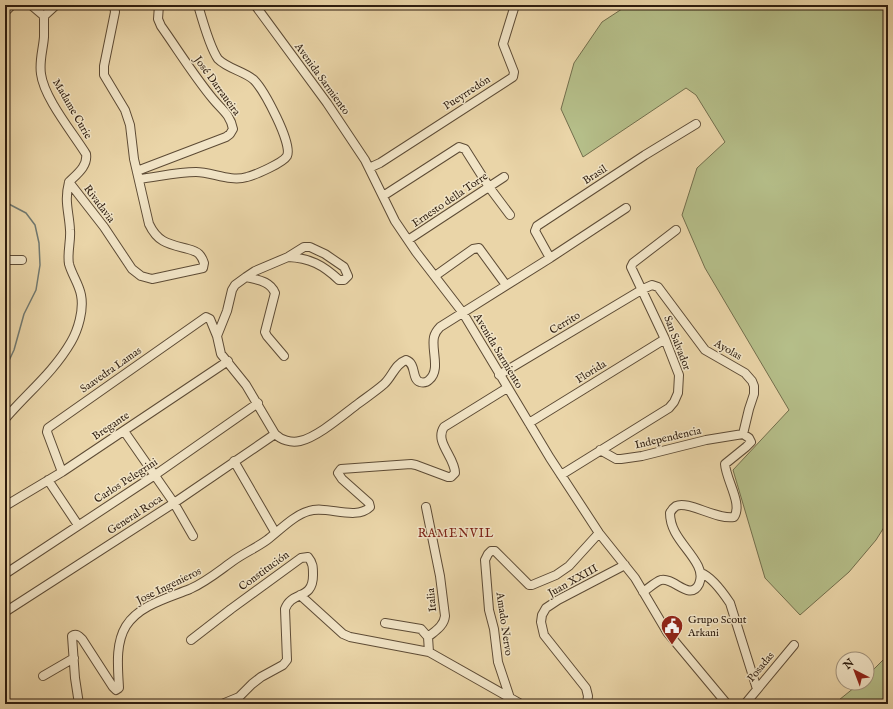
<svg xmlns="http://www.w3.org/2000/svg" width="893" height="709" viewBox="0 0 893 709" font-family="'IM FELL English',serif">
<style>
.green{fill:#b5be89;stroke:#726e4c}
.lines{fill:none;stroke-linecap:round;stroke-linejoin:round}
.stream{stroke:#707971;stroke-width:1.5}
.minor-casing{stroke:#5d4b35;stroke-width:10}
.minor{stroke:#f1e4c6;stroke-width:8}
.labels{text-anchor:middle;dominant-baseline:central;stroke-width:3;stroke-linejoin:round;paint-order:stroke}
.street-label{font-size:11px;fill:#2e1d0f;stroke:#f1e4c6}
.poi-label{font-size:11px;fill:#2e1d0f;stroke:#f1e4c6;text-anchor:start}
.neighbourhood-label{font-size:12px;letter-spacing:1px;fill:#7a1f14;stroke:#f1e4c6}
</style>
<rect width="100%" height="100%" fill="#ead5a8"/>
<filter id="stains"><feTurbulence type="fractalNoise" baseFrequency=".005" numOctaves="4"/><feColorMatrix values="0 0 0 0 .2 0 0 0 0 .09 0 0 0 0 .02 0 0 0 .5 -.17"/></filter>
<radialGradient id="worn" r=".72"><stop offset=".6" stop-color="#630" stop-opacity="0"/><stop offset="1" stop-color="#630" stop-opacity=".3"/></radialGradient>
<path class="green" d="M628 5H888V521L876 540 849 572 800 615 765 578 733 470 789 410 705 268 682 215 697 168 725 142 696 95 686 88 583 157 561 109 574 63 602 22Z
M888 655V704H834L860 683H867V676Z"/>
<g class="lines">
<path class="stream" d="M5 202 26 213 35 225 39 243 40 265 36 290 24 314 14 350 5 369"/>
<g class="minor-casing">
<path id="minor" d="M31 5 44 16
M255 5 327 103 365 160 395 221 416 252 463 313 550 458 599 533 635 578 667 632 727 704
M5 12 12 5
M44 16C44 23 44 30 44 37 43 50 39 61 41 74 44 98 73 133 86 154 88 166 77 174 69 182
M44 16 56 5
M369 168 380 163 513 77 514 72 503 44 515 5
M137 171 226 137 230 134 233 129C230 114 222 110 213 99 194 76 178 50 161 26L158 19 159 5
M139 179C157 177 177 172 196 172 212 172 230 182 247 177 255 175 283 163 287 156 293 144 264 90 254 80 244 71 228 69 218 59 210 48 202 19 198 5
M383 196 459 147 465 149 489 187 510 215
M408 240 504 177
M550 258 626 208
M5 260H22
M435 276 473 249 479 248 506 285
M246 277 255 271 288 257 304 247H310L325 254 344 267 348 276 344 280H339C323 265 310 258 288 257
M284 356 267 336 265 332 275 293C270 281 258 280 246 277L235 285 232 290 227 311 217 336 221 354 246 385 275 434C281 440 291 443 300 441 318 437 344 414 359 403 367 397 376 391 384 384 392 377 395 364 406 360 417 364 411 379 420 382 424 383 427 382 429 380 441 370 431 350 434 337 435 333 437 330 440 327L550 258 535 231 537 226 645 155 696 124
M499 375 643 289 652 285 658 287 705 350 745 373 752 381 754 386V394L749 409 743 434
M5 419C27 393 53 373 71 342 78 330 84 310 81 295 79 284 72 275 69 264 67 253 71 241 70 230 69 211 64 202 69 182L104 227 132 269 141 276 152 279 203 268 204 263C203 260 202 257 199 254 196 251 192 250 188 249 169 244 158 243 149 224L134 159 130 125 125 110 104 75V66L115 12 114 5
M529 423 665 339
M124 431 174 503 193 536
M600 450 616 459H621L642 456 706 440 743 434
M234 461 275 532
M62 472 47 432 48 428 206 317 210 319 217 336
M561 475 669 408 674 402 678 393 679 375 665 339 631 267 633 263 676 230
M48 480 78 525
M5 506 62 472 228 361
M426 507 440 576 445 616C444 626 435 631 428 637L429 652 521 704
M701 573C712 577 724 594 730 603L757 689
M5 574 155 475 258 403
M643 592C649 588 655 582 661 580 674 577 690 602 699 584 702 577 701 572 698 566 689 548 670 535 670 513 671 511 673 508 676 506 688 500 716 520 734 517 743 504 726 480 725 464L746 447 751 442 749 438 743 434
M300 595 343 634 350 637 429 652
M5 612 174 503 275 434
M385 623 421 629 428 637
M191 640 231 609 301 558 308 557C313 563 313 567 313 575 313 601 292 590 285 609L287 660 283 665 261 677 252 684 239 697 222 704
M43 676 74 658
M510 698 498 662 494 629 489 610 485 560 488 554 491 551H495L529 585H532L556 575 569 566 599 533
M79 704 75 678 72 636C76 633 79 636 82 639L113 687 116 690 119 688C118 668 115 644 126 626 139 605 168 598 190 589 206 582 219 571 233 561 244 553 256 548 267 540 279 531 294 515 309 511 326 505 356 521 370 507L369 503 342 479 338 473 341 469 411 464 416 465 448 477H451L455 473C455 457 434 442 444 427L507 388
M587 704 588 696 586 688 544 635 541 622 542 615 546 608 558 600 625 565
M745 704 794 645"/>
</g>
<use href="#minor" class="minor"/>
</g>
<defs>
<g id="civic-pin" transform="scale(1.15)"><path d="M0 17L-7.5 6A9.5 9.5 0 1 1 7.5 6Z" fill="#8f2418" stroke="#f1e4c6"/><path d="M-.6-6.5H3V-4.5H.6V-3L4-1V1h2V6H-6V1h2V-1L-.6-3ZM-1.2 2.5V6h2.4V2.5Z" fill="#fff"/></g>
</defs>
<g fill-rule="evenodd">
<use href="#civic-pin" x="672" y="626"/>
</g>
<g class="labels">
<g class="street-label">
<text transform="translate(322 79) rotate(54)">Avenida Sarmiento</text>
<text transform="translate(217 86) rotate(54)">José Darraueira</text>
<text transform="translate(467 93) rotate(-33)">Pueyrredón</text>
<text transform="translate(72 109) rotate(60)">Madame Curie</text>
<text transform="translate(595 175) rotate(-33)">Brasil</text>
<text transform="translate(450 200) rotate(-34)">Ernesto della Torre</text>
<text transform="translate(99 204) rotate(53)">Rivadavia</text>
<text transform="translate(565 323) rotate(-31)">Cerrito</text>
<text transform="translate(677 343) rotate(69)">San Salvador</text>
<text transform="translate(728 350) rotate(30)">Ayolas</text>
<text transform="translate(498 351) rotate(59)">Avenida Sarmiento</text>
<text transform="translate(111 370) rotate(-35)">Saavedra Lamas</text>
<text transform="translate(591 372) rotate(-32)">Florida</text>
<text transform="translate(111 426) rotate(-34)">Bregante</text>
<text transform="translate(668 438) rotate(-13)">Independencia</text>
<text transform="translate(126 481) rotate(-33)">Carlos Pelegrini</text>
<text transform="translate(135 515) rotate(-33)">General Roca</text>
<text transform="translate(264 571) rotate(-36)">Constitución</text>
<text transform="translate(573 581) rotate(-29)">Juan XXIII</text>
<text transform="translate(169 586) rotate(-26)">Jose Ingenieros</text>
<text transform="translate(432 600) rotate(-96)">Italia</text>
<text transform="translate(504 624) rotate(82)">Amado Nervo</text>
<text transform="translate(761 667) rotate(-50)">Posadas</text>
</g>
<g class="poi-label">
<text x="688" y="620">Grupo Scout<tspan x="688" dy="13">Arkani</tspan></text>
</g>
<g class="neighbourhood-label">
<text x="456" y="533">RAMENVIL</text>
</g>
</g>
<rect width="893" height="709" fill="none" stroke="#ead5a8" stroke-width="20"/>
<rect x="6" y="6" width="881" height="697" fill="none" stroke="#2e1d0f" stroke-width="2"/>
<rect x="10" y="10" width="873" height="689" fill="none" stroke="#2e1d0f"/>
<g transform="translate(855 671) rotate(318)"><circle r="19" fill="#f1e4c6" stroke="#a3947d"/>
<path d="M0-3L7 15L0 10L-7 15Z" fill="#8f2418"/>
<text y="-6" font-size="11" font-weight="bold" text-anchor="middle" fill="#2e1d0f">N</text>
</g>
<rect width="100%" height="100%" filter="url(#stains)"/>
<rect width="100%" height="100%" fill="url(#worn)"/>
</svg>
